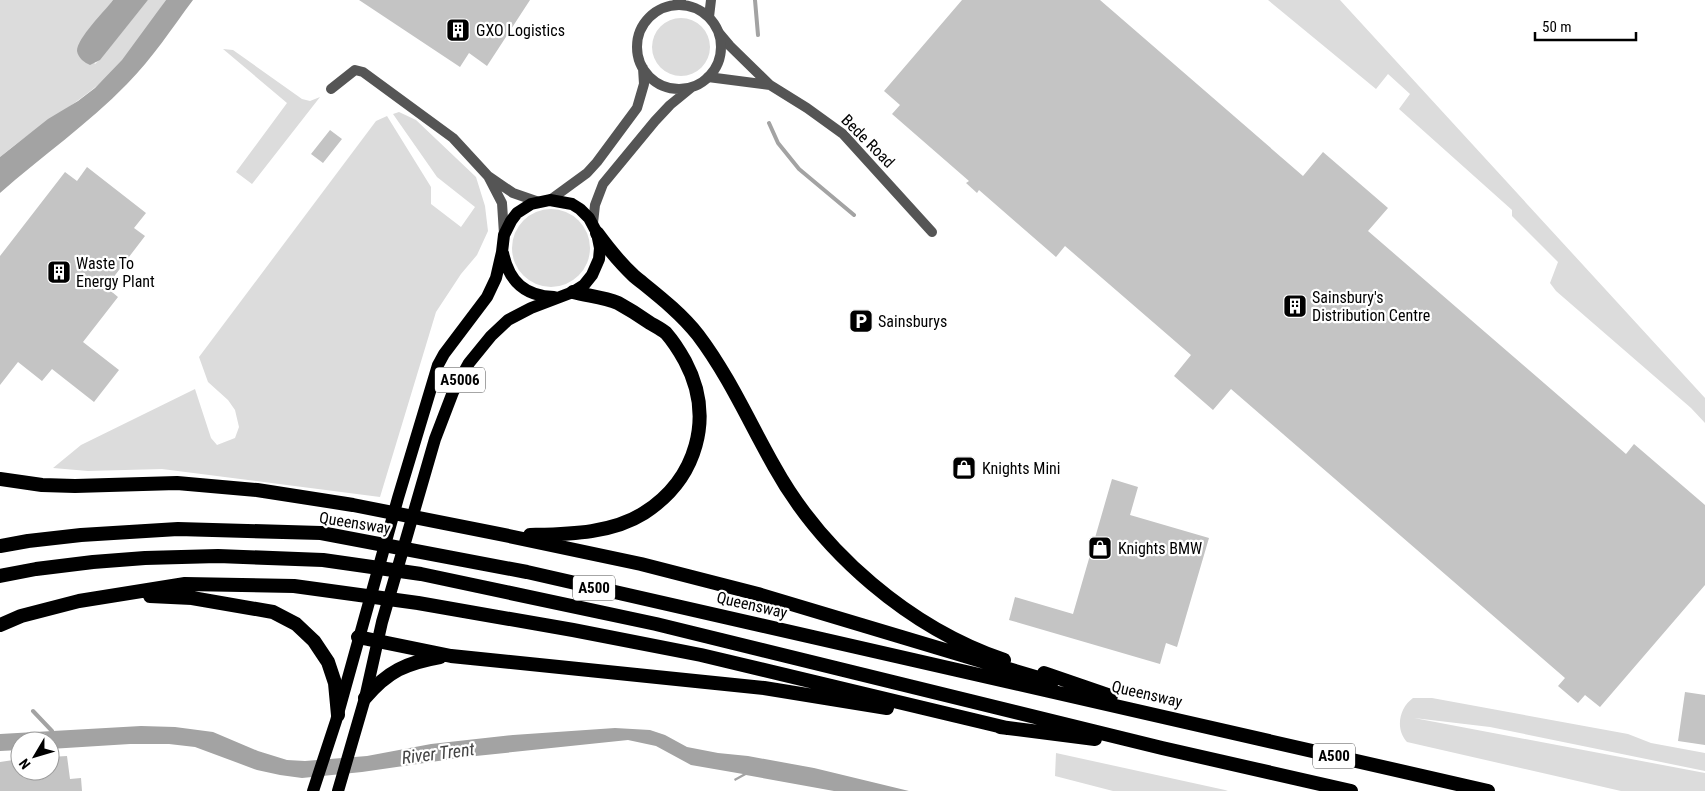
<svg xmlns="http://www.w3.org/2000/svg" width="1705" height="791" viewBox="0 0 1705 791" font-family="'Roboto Condensed',sans-serif">
<style>
.green{fill:#dcdcdc}
.water{fill:#a3a3a3}
.lines{fill:none;stroke-linecap:round;stroke-linejoin:round}
.stream{stroke:#a3a3a3;stroke-width:4}
.building{fill:#c4c4c4}
.minor{stroke:#555;stroke-width:10}
.tertiary{stroke:#555;stroke-width:10}
.primary{stroke:#000;stroke-width:12}
.trunk{stroke:#000;stroke-width:14}
.labels{text-anchor:middle;dominant-baseline:central;stroke-width:4.5;stroke-linejoin:round;paint-order:stroke}
.shield{fill:#fff;stroke:#4c4c4c;stroke-width:1}
.shield-label{font-size:15px;font-weight:bold;fill:#000}
.poi-label{font-size:16px;fill:#000;stroke:#fff;text-anchor:start}
.street-label{font-size:16px;fill:#000;stroke:#fff}
.water-label{font-size:18px;font-style:italic;fill:#444;stroke:#fff}
</style>
<rect width="100%" height="100%" fill="#fff"/>
<path class="green" d="M0 0H113L81 41 95 64 100 59 148 0H166C145 31 123 66 93 89 63 113 29 132 0 157Z
M1268 0H1340L1705 398V423L1691 408 1556 291 1550 283 1558 262 1512 216V210L1399 109 1410 94 1388 74 1376 89Z
M652 47a29 29 0 1 1 58 0a29 29 0 1 1-58 0Z
M223 49 233 50 302 99 310 101 320 97 252 184 236 172 287 103Z
M399 112 416 120 476 177 485 206 488 231 477 255 461 274 436 312 380 497 162 469 88 471 53 468 81 445 195 389 211 438 217 445 235 438 239 427 235 410 228 400 208 382 199 357 376 121 387 116 431 187V204L461 227 475 207 437 177 393 114Z
M512 248a39 39 0 1 1 78 0a39 39 0 1 1-78 0Z
M1413 698H1432L1628 734 1651 743 1705 753V771L1490 727 1414 718 1705 773V791H1621L1407 742C1395 729 1399 708 1413 698Z
M1056 753 1225 790 1228 791H1113L1055 776Z"/>
<path class="water" d="M113 0H148L100 60 90 65C85 63 78 58 77 51 77 38 105 11 113 0Z
M166 0H193C172 28 152 59 127 84 88 124 42 156 0 193V157L48 119 78 101 95 88 122 60Z
M141 726 175 727 213 732 258 751 287 760 305 761 367 756 431 744 513 735 615 728 650 730 665 735 687 747 718 753 748 756 814 768 909 791H834L746 775 735 781 734 779 743 774 691 765 656 746 628 740 466 757 362 772 302 778 280 775 257 770 195 747 169 744H130L50 749V741H20V750L0 751V734Z"/>
<g class="lines">
<path class="stream" d="M755 0 758 35
M769 123 778 143 799 169 854 215
M33 711 52 731"/>
</g>
<path class="building" d="M359 0H530L487 66 469 53 460 67Z
M962 0H1100L1303 176 1323 152 1388 208 1368 231 1626 454 1634 444 1705 505V585L1600 707 1585 695 1578 703 1558 686 1565 678 1231 389 1213 410 1174 376 1191 355 1065 246 1056 257 979 190 977 193 966 183 969 181 892 114 900 105 884 91Z
M330 130 342 139 323 163 311 154Z
M87 167 146 213 134 228 145 236 106 287 118 297 83 342 119 370 94 402 52 369 42 381 18 362 0 385V256L65 172 77 181Z
M1112 479 1138 487 1130 515 1209 538 1177 647 1166 643 1160 664 1009 620 1015 597 1073 614Z
M1685 692 1705 695V745L1678 741Z
M67 756 70 779 81 778 82 791H0V762L20 759V771H50V757Z"/>
<g class="lines">
<path class="minor" d="M675 5 681 0
M709 17 711 0
M719 33 730 46 770 85 807 108 843 134 932 232
M708 77 770 85
M331 89 355 70 363 72 453 138 488 176
M504 234 502 203 488 176 513 193 539 202"/>
<path class="tertiary" d="M637 47a42 42 0 1 1 84 0a42 42 0 1 1-84 0Z
M550 200 587 173 597 162 637 108 644 84 643 68
M593 223 595 205 603 184 655 121 670 105 692 87"/>
<path class="primary" d="M503 253C509 282 525 296 554 297
M313 791 336 721 398 498 438 365 444 354 487 297 496 278 502 252 504 235 511 221 517 213 531 204 550 200 572 204 580 209 589 218 597 233 600 248 599 259 592 275 584 285 573 292 531 308 508 320 491 336 469 363 453 392 435 439 382 622 365 698 338 791"/>
<path class="trunk" d="M597 233C608 248 620 263 634 276 656 294 680 312 698 335 729 376 749 422 774 466 822 553 910 628 1004 660
M0 479 42 485 75 486 177 483 257 490 353 505 509 536 641 564 758 594 1052 682
M530 535C567 534 611 534 644 513 697 479 715 417 685 361 680 352 673 341 666 333 661 329 655 326 650 323 640 316 629 309 618 303 604 297 588 296 573 292
M0 546 28 541 81 535 178 529 321 533 527 572 1488 791
M0 576 36 569 93 562 145 558 218 556 323 560 421 574 656 624 1162 748 1351 791
M150 596 192 598 273 612 296 624 314 641 328 662 335 683 338 715
M0 625 21 616 79 601 185 584 294 586 418 603 573 630 701 655 1007 728
M358 637 451 656 764 688 887 708
M1044 673 1111 696
M365 698C388 671 406 663 440 657
M1000 727 1095 739"/>
</g>
<defs>
<g id="building-square" transform="scale(1.25)"><rect x="-9" y="-9" width="18" height="18" rx="4" fill="#000" stroke="#fff"/><path d="M-4-6H4V6H1V3H-1V6H-4ZM-2.5-4.3h1.7v1.8h-1.7ZM.8-4.3h1.7v1.8H.8ZM-2.5-1h1.7V.8h-1.7ZM.8-1h1.7V.8H.8Z" fill="#fff"/></g>
<g id="parking-square" transform="scale(1.25)"><rect x="-9" y="-9" width="18" height="18" rx="4" fill="#000" stroke="#fff"/><path d="M-3.5-5.5H1a3.5 3.5 0 0 1 0 7H-1V5.5H-3.5ZM-1-3.4V-.6H.8a1.4 1.4 0 0 0 0-2.8Z" fill="#fff"/></g>
<g id="shop-square" transform="scale(1.25)"><rect x="-9" y="-9" width="18" height="18" rx="4" fill="#000" stroke="#fff"/><path d="M-5-2.5h2.3a2.7 3.5 0 0 1 5.4 0H5L5.5 6h-11ZM-1.5-2.5h3a1.5 2.3 0 0 0-3 0Z" fill="#fff"/></g>
</defs>
<g fill-rule="evenodd">
<use href="#building-square" x="458" y="30"/>
<use href="#building-square" x="59" y="272"/>
<use href="#building-square" x="1295" y="306"/>
<use href="#parking-square" x="861" y="321"/>
<use href="#shop-square" x="964" y="468"/>
<use href="#shop-square" x="1100" y="548"/>
</g>
<g class="labels">
<g class="shield">
<rect x="435" y="367.5" width="50" height="25" rx="4"/>
<rect x="573" y="575.5" width="42" height="25" rx="4"/>
<rect x="1313" y="743.5" width="42" height="25" rx="4"/>
</g>
<g class="shield-label">
<text x="460" y="380">A5006</text>
<text x="594" y="588">A500</text>
<text x="1334" y="756">A500</text>
</g>
<g class="poi-label">
<text x="476" y="30">GXO Logistics</text>
<text x="76" y="263">Waste To<tspan x="76" dy="18">Energy Plant</tspan></text>
<text x="1312" y="297">Sainsbury's<tspan x="1312" dy="18">Distribution Centre</tspan></text>
<text x="878" y="321">Sainsburys</text>
<text x="982" y="468">Knights Mini</text>
<text x="1118" y="548">Knights BMW</text>
</g>
<g class="street-label">
<text transform="translate(868 141) rotate(45)">Bede Road</text>
<text transform="translate(355 523) rotate(9)">Queensway</text>
<text transform="translate(752 605) rotate(13)">Queensway</text>
<text transform="translate(1147 694) rotate(13)">Queensway</text>
</g>
<g class="water-label">
<text transform="translate(438 753) rotate(-7)">River Trent</text>
</g>
</g>
<g transform="translate(35 756) rotate(232)"><circle r="24" fill="#ffffff" stroke="#999999"/>
<path d="M0-4L9 19L0 12L-9 19Z" fill="#000000"/>
<text y="-8" font-size="14" font-weight="bold" text-anchor="middle" fill="#000000">N</text>
</g>
<path d="M1535 32v8h101v-8" fill="none" stroke="#000000" stroke-width="2.5"/>
<text x="1542" y="32" font-size="15" fill="#000000" stroke="#ffffff" stroke-width="4" paint-order="stroke">50 m</text>
</svg>
